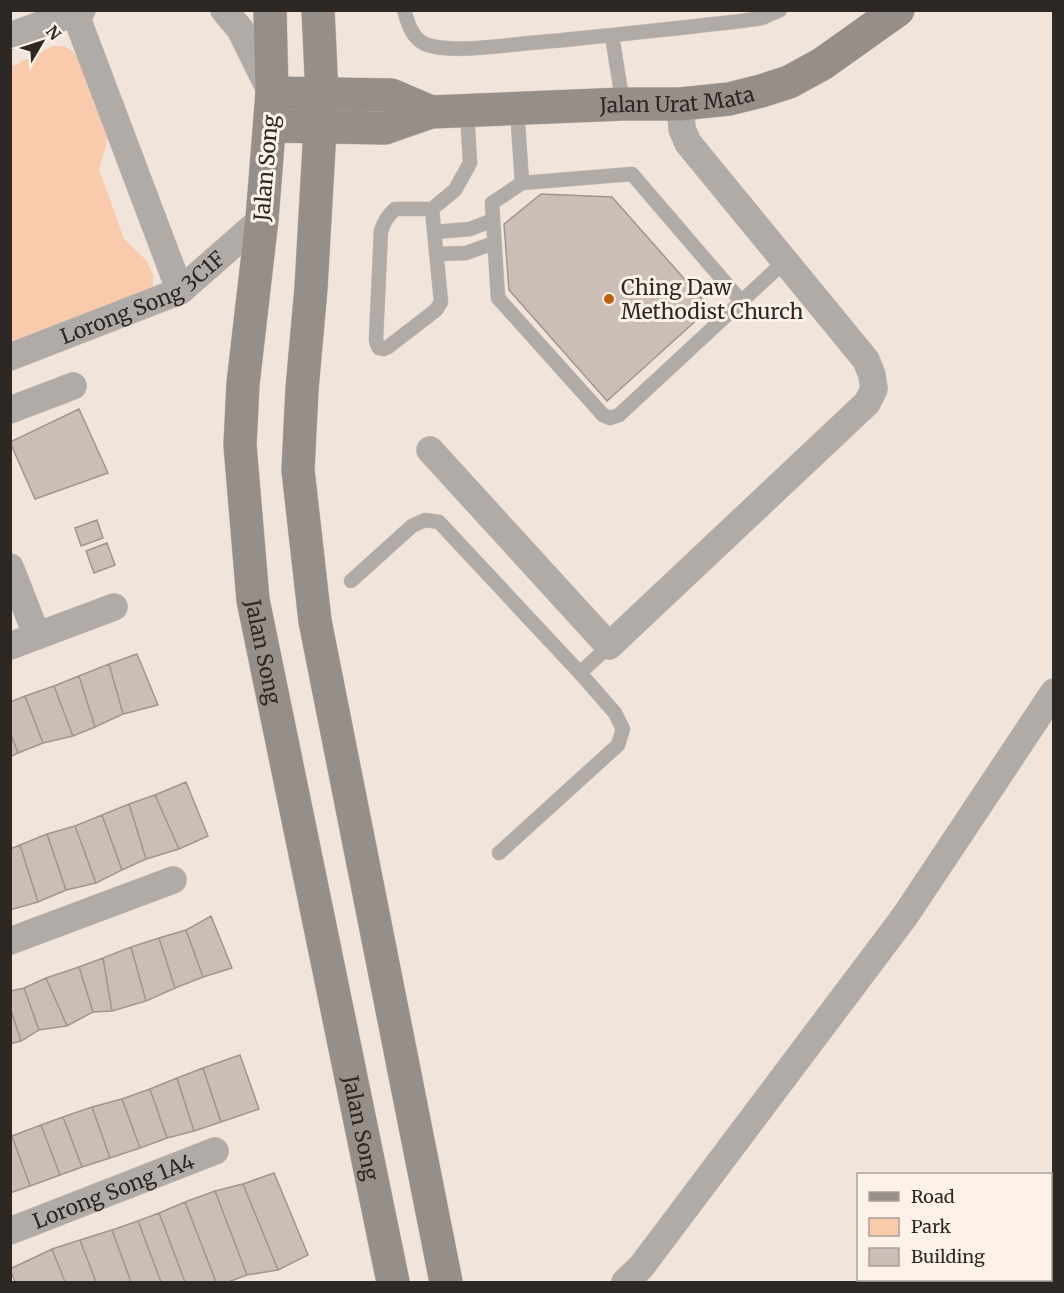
<svg xmlns="http://www.w3.org/2000/svg" width="1064" height="1293" viewBox="0 0 1064 1293" font-family="Merriweather,serif">
<style>
.green{fill:#f9caac}
.building{fill:#cbbeb6;stroke:#a2958e;stroke-width:1.5}
.lines{fill:none;stroke-linecap:round;stroke-linejoin:round}
.lane-casing{stroke:#cec2ba;stroke-width:15}
.street-casing{stroke:#cec2ba;stroke-width:28}
.secondary-casing{stroke:#cec2ba;stroke-width:34}
.lane{stroke:#b1aba7;stroke-width:14}
.street{stroke:#b1aba7;stroke-width:27}
.secondary{stroke:#968e89;stroke-width:33}
.poi-dot{fill:#bd610f;stroke:#fef1e8;stroke-width:2}
.labels{text-anchor:middle;dominant-baseline:central;stroke-width:6;stroke-linejoin:round;paint-order:stroke}
.street-label{font-size:21px;fill:#2e2825;stroke:#fef1e8}
.poi-label{font-size:21px;fill:#2e2825;stroke:#fef1e8;text-anchor:start}
</style>
<rect width="100%" height="100%" fill="#f1e4db"/>
<path class="green" d="M53 46H64L72 51 80 60 106 124 107 142 99 169 124 239 146 260 153 274V288L11 347V67Z"/>
<path class="building" d="M541 194 612 197 710 308 607 401 509 290 504 224Z
M79 409 108 473 35 499 10 442Z
M97 520 103 538 81 546 75 528Z
M107 543 115 565 94 573 86 551Z
M137 654 158 705 123 714 109 664Z
M109 664 123 714 95 727 79 676Z
M79 676 95 727 73 736 54 686Z
M54 686 73 736 43 743 25 696Z
M25 696 43 743 18 753 10 732V702Z
M10 732 18 753 10 757Z
M186 782 208 836 179 849 155 795Z
M155 795 179 849 146 859 129 804Z
M129 804 146 859 122 870 102 815Z
M102 815 122 870 96 883 75 826Z
M75 826 96 883 66 890 47 834Z
M47 834 66 890 38 902 20 845Z
M20 845 38 902 10 910V849Z
M211 916 232 968 203 977 186 930Z
M186 930 203 977 175 988 159 938Z
M159 938 175 988 146 1001 131 947Z
M131 947 146 1001 112 1011 103 958Z
M103 958 112 1011 93 1012 79 967Z
M79 967 93 1012 67 1026 46 978Z
M46 978 67 1026 39 1030 24 988Z
M24 988 39 1030 21 1041 10 1007V991Z
M10 1007 21 1041 10 1044Z
M240 1055 259 1109 221 1122 203 1068Z
M203 1068 221 1122 194 1131 177 1078Z
M177 1078 194 1131 167 1138 150 1089Z
M150 1089 167 1138 140 1148 122 1099Z
M122 1099 140 1148 110 1158 92 1107Z
M92 1107 110 1158 82 1167 63 1117Z
M63 1117 82 1167 60 1175 41 1125Z
M41 1125 60 1175 30 1186 12 1136Z
M10 1136H12L30 1186 10 1193Z
M274 1173 308 1255 278 1270 243 1184Z
M243 1184 278 1270 247 1275 215 1191Z
M215 1191 247 1275 228 1282H216L185 1202Z
M185 1202 216 1282H185L159 1213Z
M159 1213 185 1282H161L138 1221Z
M138 1221 161 1282H131L112 1230Z
M112 1230 131 1282H96L80 1240Z
M80 1240 96 1282H65L52 1249Z
M52 1249 65 1282H15L10 1269Z"/>
<g class="lines">
<g class="lane-casing">
<path id="lane" d="M404 10C408 24 412 38 425 44 449 54 504 45 530 43 601 37 671 29 741 21L762 18 780 10
M612 36 623 104
M517 108 522 183
M432 209 441 302 436 310 388 347 383 349 379 348 377 344 376 339 381 231C384 221 388 216 395 209H432L455 190 470 163 467 110
M435 232 470 229 493 220
M437 254 466 253 494 243
M741 301 632 174 522 183 492 203 498 298 603 415 610 418 619 415 785 261
M351 581 412 526 425 520 439 522 580 673 615 713 623 729 618 745 499 853
M580 673 609 646"/>
</g>
<g class="street-casing">
<g id="street">
<path d="M224 10 240 29 271 92"/>
<path d="M75 13 180 291"/>
<path d="M10 36 82 10"/>
<path id="s1" d="M10 357 180 291 262 219"/>
<path d="M10 410 73 386"/>
<path d="M430 450 609 646 867 403 874 389 872 375 866 360 688 143 682 129 680 104"/>
<path d="M10 567 37 636"/>
<path d="M10 646 114 607"/>
<path d="M10 941 173 880"/>
<path id="s2" d="M10 1231 215 1151"/>
<path d="M625 1282 641 1267 905 916 1054 692"/>
</g>
</g>
<g class="secondary-casing">
<g id="secondary">
<path id="s3" d="M270 10 272 93 262 219 243 384 240 445 253 600 393 1282"/>
<path d="M318 10 322 94 311 288 302 389 298 470 315 621 446 1282"/>
<path d="M272 93 391 95 431 112"/>
<path id="s4" d="M270 126 385 128 431 112 623 104H680L729 99 761 91 789 82 822 64 898 10"/>
</g>
</g>
<use href="#lane" class="lane"/>
<use href="#street" class="street"/>
<use href="#secondary" class="secondary"/>
</g>
<circle class="poi-dot" cx="609" cy="299" r="6"/>
<g class="labels">
<g class="street-label">
<text stroke="none"><textPath href="#s4" startOffset="410">Jalan Urat Mata</textPath></text>
<text transform="translate(266 168) rotate(-85)">Jalan Song</text>
<text stroke="none"><textPath href="#s1" startOffset="146">Lorong Song 3C1F</textPath></text>
<text stroke="none"><textPath href="#s3" startOffset="645">Jalan Song</textPath></text>
<text stroke="none"><textPath href="#s3" startOffset="1131">Jalan Song</textPath></text>
<text stroke="none"><textPath href="#s2" startOffset="111">Lorong Song 1A4</textPath></text>
</g>
<g class="poi-label">
<text x="621" y="287">Ching Daw<tspan x="621" dy="24">Methodist Church</tspan></text>
</g>
</g>
<rect width="1064" height="1293" fill="none" stroke="#2e2825" stroke-width="24"/>
<rect x="857" y="1173" width="195" height="108" fill="#fef1e8" stroke="#aba19a" stroke-width="1.5"/>
<rect x="869" y="1192" width="30" height="9" fill="#968e89" stroke="#aba19a" stroke-width="1.5"/>
<text x="911" y="1203" font-size="18" fill="#2e2825">Road</text>
<rect x="869" y="1218" width="30" height="18" fill="#f9caac" stroke="#aba19a" stroke-width="1.5"/>
<text x="911" y="1233" font-size="18" fill="#2e2825">Park</text>
<rect x="869" y="1248" width="30" height="18" fill="#cbbeb6" stroke="#aba19a" stroke-width="1.5"/>
<text x="911" y="1263" font-size="18" fill="#2e2825">Building</text>
<g transform="translate(42 42) rotate(51)" stroke="#fef1e8" stroke-width="4.5" paint-order="stroke">
<path d="M0-4.5L10 22L0 15L-10 22Z" fill="#2e2825"/>
<text y="-9" font-size="16" font-weight="bold" text-anchor="middle" fill="#2e2825">N</text>
</g>
</svg>
